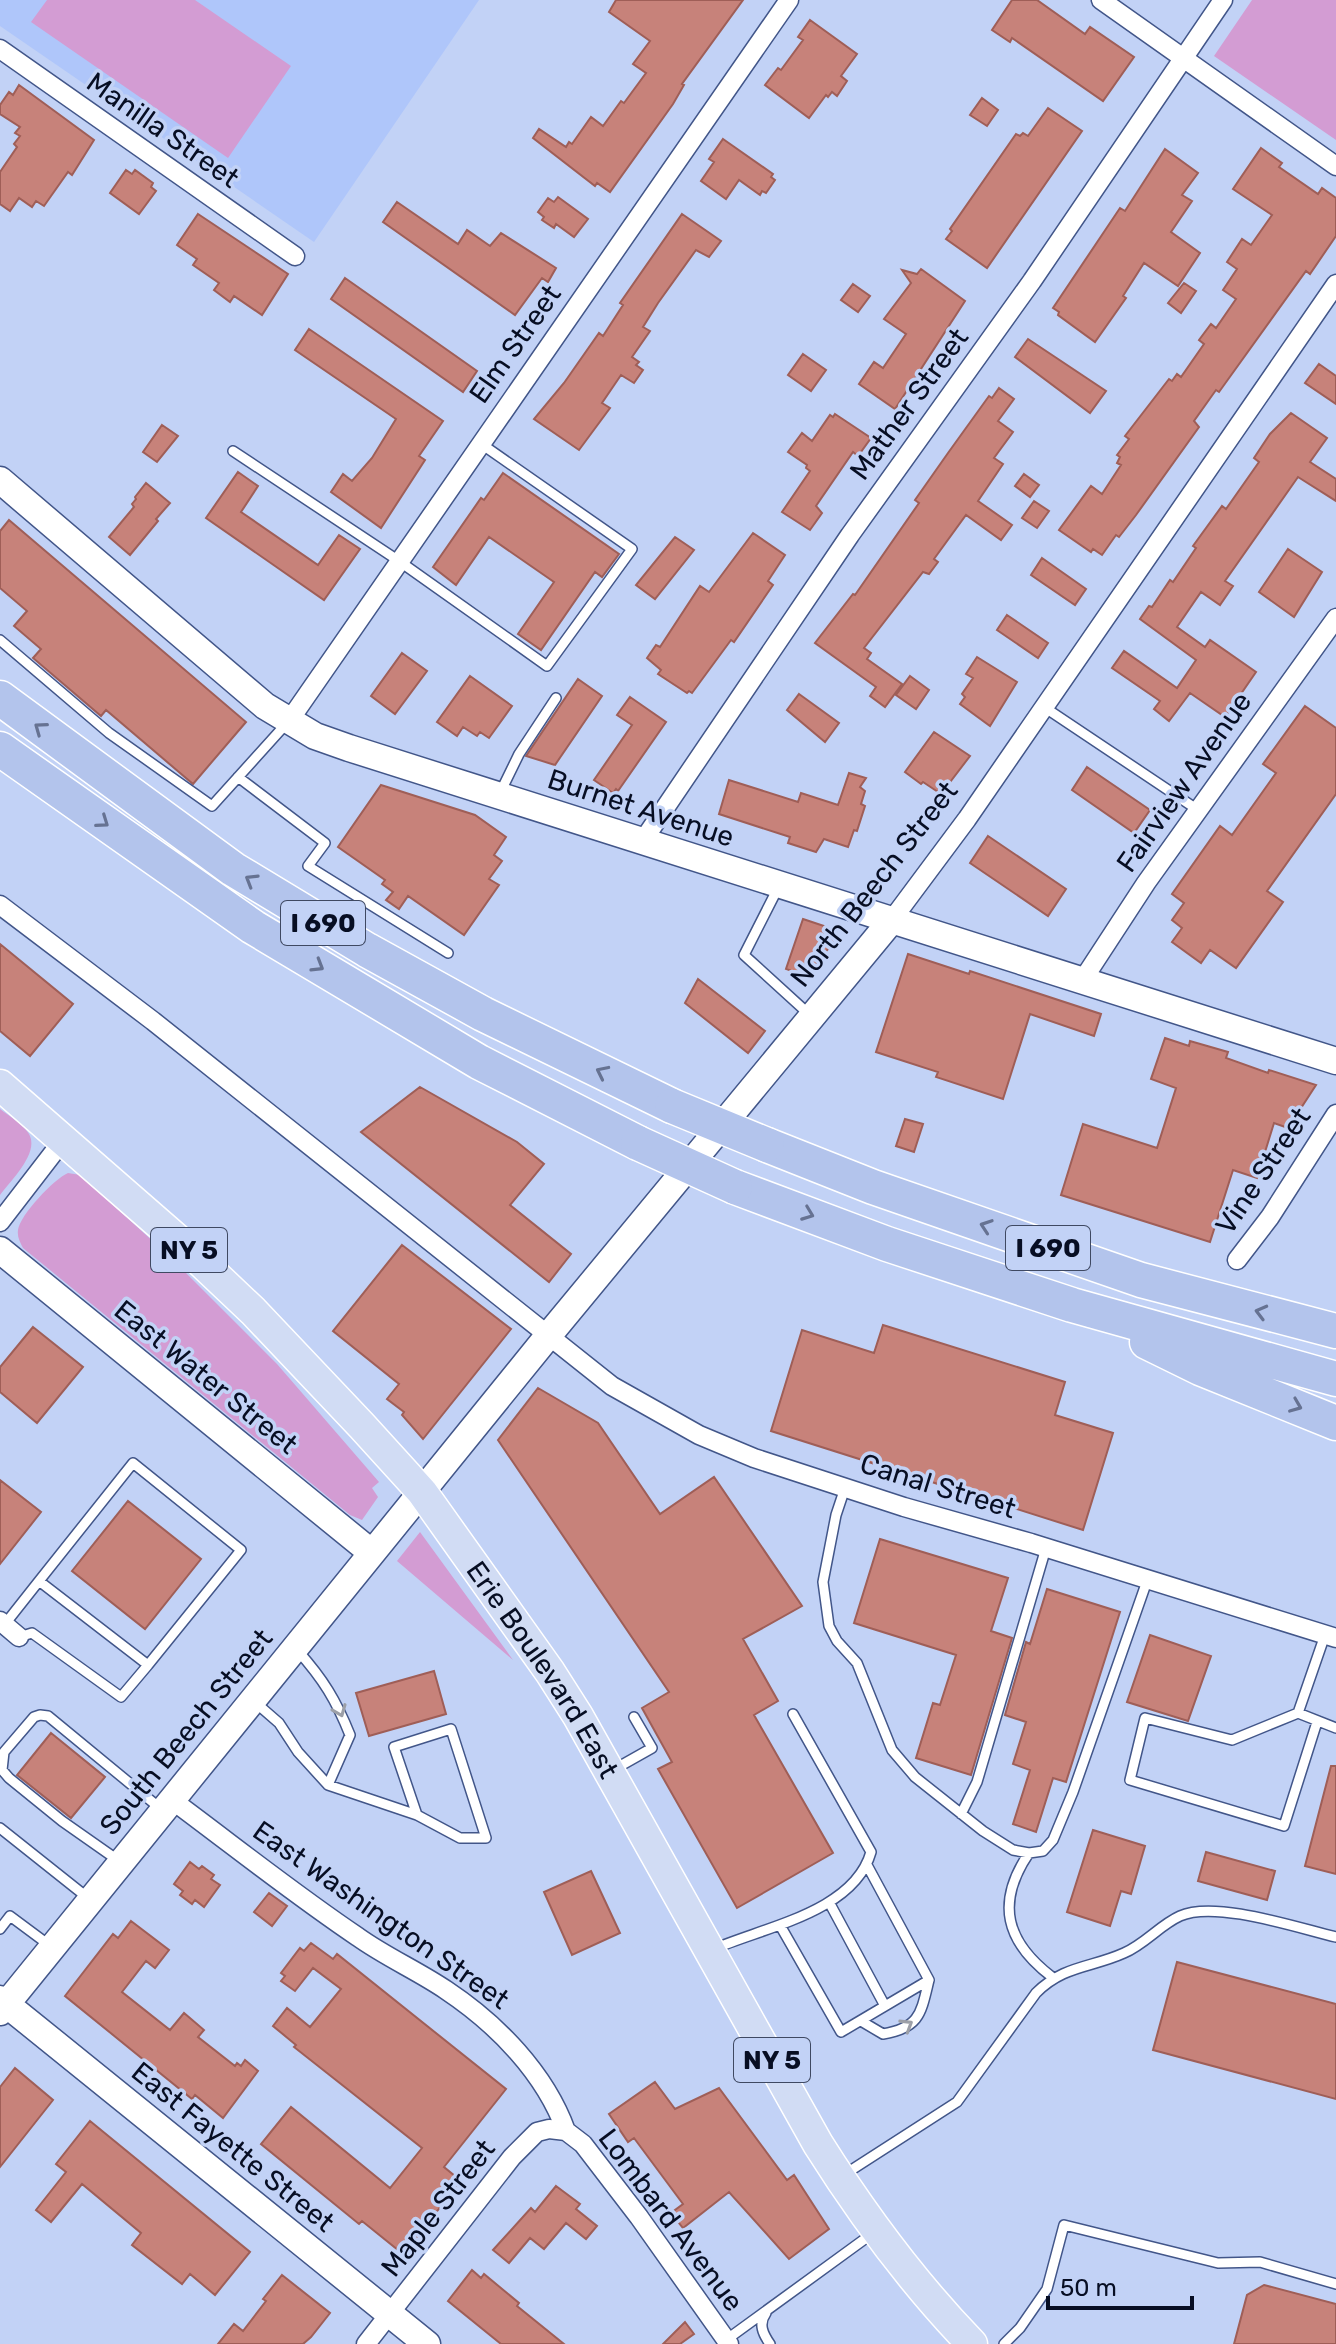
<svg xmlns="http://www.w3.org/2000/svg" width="1336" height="2344" viewBox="0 0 1336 2344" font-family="Rubik,sans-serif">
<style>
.built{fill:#afc6fa}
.green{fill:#d39cd3}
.building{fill:#c7827a;stroke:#9f5e57;stroke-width:2}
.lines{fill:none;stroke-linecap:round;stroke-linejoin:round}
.lane-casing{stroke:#425689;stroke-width:12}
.street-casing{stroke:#425689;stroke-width:21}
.secondary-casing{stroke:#425689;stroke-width:29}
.primary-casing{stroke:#fff;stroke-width:33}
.highway-casing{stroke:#fff;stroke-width:37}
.lane{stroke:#fff;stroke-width:9}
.street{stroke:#fff;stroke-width:18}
.secondary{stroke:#fff;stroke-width:26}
.primary{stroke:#d1dcf4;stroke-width:30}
.highway{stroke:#b3c4ec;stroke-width:34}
.highway-bridge-casing{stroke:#fff;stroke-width:37;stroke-linecap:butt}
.highway-bridge{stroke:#b3c4ec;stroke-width:34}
.oneway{stroke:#667292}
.oneway2{stroke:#9c9fa7}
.labels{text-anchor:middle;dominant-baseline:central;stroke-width:7;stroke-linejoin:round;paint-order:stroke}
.shield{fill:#c2d2f6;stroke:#3f4962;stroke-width:2}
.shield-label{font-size:26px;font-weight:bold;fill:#070e23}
.street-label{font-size:28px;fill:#070e23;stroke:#c2d2f6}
</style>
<rect width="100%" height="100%" fill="#c2d2f6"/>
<path class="built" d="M0 0H479L314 242 0 26Z"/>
<path class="green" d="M47 0H195L291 66 228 158 31 22Z
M1252 0H1336V140L1214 56Z
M0 1109C9 1116 24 1125 29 1134 40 1153 10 1181 0 1195Z
M68 1173 80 1175 167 1254 277 1364 379 1482 372 1488 378 1497 362 1520 350 1515 23 1248C20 1242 17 1237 18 1230 20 1215 54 1179 68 1173Z
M420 1532 513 1660 397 1561Z"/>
<path class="building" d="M616 0H743L682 84 684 85 673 104 610 192 597 183 595 186 533 138 539 129 566 147 569 142 572 144 591 117 603 126 621 101 624 103 646 73 633 64 650 41 609 12Z
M1012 0H1037L1085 34 1090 27 1134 57 1103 101 1012 38 1010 42 992 30Z
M810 20 857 54 841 76 847 81 837 96 832 92 828 97 826 95 809 118 765 85 778 68 781 70 803 40 798 37Z
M19 85 94 140 72 175 68 172 44 206 36 201 32 207 19 198 10 211 0 204V172L17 147 14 144 20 136 15 133 20 127 0 114V105L9 92 13 95Z
M982 98 998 110 987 126 970 115Z
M1048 108 1082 131 987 268 946 239 952 231 950 229 1016 134 1020 136 1023 133 1028 136Z
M723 139 773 174 771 177 775 180 766 193 762 191 760 195 739 180 726 199 701 181 714 162 709 159Z
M1261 148 1282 163 1279 167 1318 194 1322 188 1336 198V236L1310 274 1306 271 1219 392 1216 390 1194 421 1199 427 1136 515 1119 537 1116 535 1102 555 1093 549 1091 552 1059 530 1091 486 1102 494 1121 465 1117 463 1120 457 1117 455 1129 439 1125 436 1169 379 1172 381 1177 374 1181 377 1204 344 1199 340 1211 324 1216 328 1236 299 1223 290 1237 269 1227 262 1242 239 1251 245 1272 215 1233 189Z
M1165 149 1198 173 1182 195 1192 201 1171 232 1200 253 1178 286 1144 263 1123 296 1126 298 1095 342 1058 315 1059 312 1053 308 1120 208 1125 211Z
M126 170 132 174 135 170 153 183 151 187 156 191 139 214 110 193Z
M558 197 588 219 574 237 556 224 554 228 542 220 544 217 538 212 548 198 554 202Z
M397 202 458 244 467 230 490 246 501 233 556 268 548 282 542 278 515 315 383 222Z
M198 214 288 274 262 315 234 296 230 302 214 290 219 283 193 265 197 259 177 245Z
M682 214 721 241 709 257 696 250 658 303 643 327 650 331 632 357 639 362 636 365 643 370 634 383 621 375 602 403 610 408 579 450 534 419 564 383 599 333 603 336 623 305 620 303Z
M921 269 965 301 895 409 859 384 874 362 883 368 906 334 884 319 911 283 902 270 917 274Z
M345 278 477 371 463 392 331 299Z
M1184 283 1196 291 1181 313 1168 303Z
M853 284 870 296 858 312 841 300Z
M309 329 443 421 419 456 425 460 381 528 331 492 343 474 352 481 372 458 396 419 295 350Z
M1028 339 1106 391 1090 413 1015 357Z
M803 354 826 370 811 391 788 375Z
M1319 364 1336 376V404L1305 383Z
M999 388 1014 399 998 421 1013 432 994 458 1003 464 978 501 1012 525 1001 540 966 515 934 559 938 562 929 574 923 572 864 648 871 653 867 659 902 684 885 707 870 696 876 687 815 643 853 594 855 595 919 503 915 500 948 453 989 396 992 398Z
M1291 413 1327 438 1310 462 1336 479V501L1298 477 1225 581 1233 586 1220 605 1201 592 1177 627 1205 647 1210 640 1256 672 1225 717 1190 693 1169 721 1154 709 1160 701 1112 668 1124 651 1177 688 1196 660 1140 619 1149 606 1152 607 1170 580 1173 582 1196 548 1193 546 1222 506 1226 509 1259 462 1254 458 1270 434Z
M835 414 871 438 858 456 853 452 816 506 822 513 810 530 782 512 810 471 806 468 807 465 788 452 802 433 812 441 830 415 833 417Z
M162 425 178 436 157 462 143 452Z
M238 472 258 486 241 512 318 565 339 535 360 549 324 600 206 518Z
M503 473 619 554 602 577 595 572 541 650 518 634 554 582 489 537 456 585 433 567 481 498 484 500Z
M1024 474 1039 485 1030 497 1015 486Z
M146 483 170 503 156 519 158 521 130 555 109 537 134 507 132 504 136 499 135 497Z
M1034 501 1049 511 1037 528 1022 518Z
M9 520 246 722 193 784 106 710 101 716 33 658 41 649 14 626 27 611 0 588V531Z
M753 533 785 555 768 581 773 585 734 642 731 640 692 693 689 691 687 693 658 674 661 670 647 658 656 645 660 647 700 586 709 592Z
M675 537 694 550 655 599 636 585Z
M1288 549 1322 572 1294 617 1259 592Z
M1042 558 1086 589 1075 605 1031 575Z
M1007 615 1048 643 1038 658 997 630Z
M402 653 427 671 395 714 371 696Z
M977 657 1017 682 990 726 960 704 965 697 962 694 973 678 966 674Z
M470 676 512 706 489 738 480 732 477 736 463 727 457 736 437 722Z
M910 676 929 690 916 709 896 695Z
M578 679 602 696 555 765 526 756Z
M799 694 839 723 825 742 787 710Z
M630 697 666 722 618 791 616 789 613 793 594 780 632 725 617 715Z
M1305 706 1336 728V794L1267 891 1283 902 1236 968 1210 950 1201 963 1172 942 1182 928 1172 920 1184 903 1172 894 1220 826 1232 835 1276 773 1263 764Z
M934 732 970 756 941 794 923 782 921 784 905 772Z
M1087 767 1150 810 1134 833 1072 790Z
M849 773 866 778 860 787 865 791 861 804 865 806 857 831 854 830 848 847 824 839 816 852 788 843 790 837 719 814 729 780 798 802 801 793 838 805Z
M381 785 475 815 506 837 494 855 502 861 489 879 499 885 464 935 408 896 399 909 386 900 393 892 382 884 385 880 338 847Z
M988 836 1066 889 1048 916 970 863Z
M803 919 836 930 837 938 806 976 786 969Z
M0 944 73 1004 30 1056 0 1031Z
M908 954 969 974 970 971 1101 1014 1094 1036 1030 1014 1003 1099 936 1077 938 1072 876 1052Z
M698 979 765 1031 748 1053 685 1003Z
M1165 1038 1189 1046 1190 1041 1228 1052 1226 1058 1268 1073 1269 1070 1316 1085 1288 1128 1274 1123 1257 1178 1233 1170 1210 1242 1061 1195 1083 1124 1157 1148 1176 1088 1151 1079Z
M420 1087 517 1142 544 1164 510 1205 571 1254 549 1282 361 1132Z
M905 1119 923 1124 914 1152 896 1146Z
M402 1245 511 1329 423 1439 402 1415 404 1412 387 1399 399 1384 333 1331Z
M883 1325 1065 1382 1055 1415 1113 1433 1083 1530 771 1431 802 1330 874 1353Z
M33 1327 83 1367 37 1423 0 1392V1367Z
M538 1388 598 1423 660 1514 714 1477 802 1606 743 1639 778 1701 754 1715 833 1853 737 1908 658 1769 672 1762 642 1708 669 1692 498 1440Z
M0 1480 41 1512 0 1564Z
M128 1501 201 1559 145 1629 72 1571Z
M880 1539 1008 1578 991 1631 1012 1638 971 1775 916 1758 933 1703 940 1705 956 1655 854 1623Z
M1047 1589 1120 1612 1066 1782 1053 1778 1036 1832 1013 1824 1030 1770 1013 1764 1026 1722 1005 1715 1026 1642 1030 1644Z
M1150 1635 1211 1656 1188 1721 1127 1702Z
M434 1671 446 1714 369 1736 356 1693Z
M51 1733 105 1777 71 1818 17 1775Z
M1331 1766H1336V1874L1305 1866Z
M1093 1830 1145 1846 1131 1894 1121 1891 1110 1926 1067 1912Z
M1206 1852 1275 1871 1267 1900 1198 1881Z
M190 1862 199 1869 202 1866 214 1875 211 1879 220 1885 204 1907 195 1900 192 1904 180 1895 183 1891 174 1884Z
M591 1871 620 1933 572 1955 544 1892Z
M269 1893 287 1906 272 1926 254 1912Z
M131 1921 169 1950 155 1968 146 1961 122 1992 170 2030 184 2013 204 2030 198 2037 235 2066 237 2063 241 2066 245 2060 258 2071 223 2118 195 2095 192 2099 65 1996 113 1934 118 1938Z
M311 1943 333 1959 337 1954 506 2089 444 2167 461 2181 403 2254 362 2221 359 2224 261 2144 291 2107 390 2188 422 2148 294 2047 296 2045 273 2026 287 2008 310 2027 341 1989 313 1968 295 1991 281 1981 285 1976 281 1973 300 1948 304 1951Z
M1177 1962 1336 2004V2099L1153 2050Z
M15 2068 53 2100 0 2167V2087Z
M655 2082 675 2109 719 2088 787 2180 794 2175 829 2229 789 2259 729 2192 683 2228 671 2213 683 2204 634 2138 628 2142 609 2114Z
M90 2121 250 2252 215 2295 190 2274 182 2284 132 2245 141 2233 82 2184 51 2222 36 2210 66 2172 56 2164Z
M556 2186 580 2204 576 2209 597 2226 586 2239 566 2223 544 2249 530 2238 509 2263 493 2250 531 2208 535 2212Z
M472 2270 481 2278 484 2274 519 2303 517 2306 564 2344H501L448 2301Z
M282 2275 330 2313 311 2337 303 2344H218L234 2324 243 2331 266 2301 263 2299Z
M1264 2285 1336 2304V2344H1234L1247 2295Z
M685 2322 694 2334 680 2344H663Z"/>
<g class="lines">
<g class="lane-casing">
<path id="lane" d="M233 451 399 561 547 666 632 549 480 443
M0 640 109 733 212 806 286 724
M1044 707 1198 810
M238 777 325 843 308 866 448 953
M500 793 519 754 556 698
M778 888 744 955 811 1016
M845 1488 836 1515 823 1582 829 1626 837 1641 857 1663 892 1750 915 1777 983 1831 1013 1850 1029 1853 1043 1851 1053 1840 1073 1792 1147 1581
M39 1581 133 1463 241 1550 148 1665
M5 1624 39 1581 148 1665 121 1697 32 1633 19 1637
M1325 1635 1298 1713 1336 1728
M298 1651C323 1679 336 1700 350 1735L328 1785
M256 1703 279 1723 298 1752 328 1785 417 1815 460 1838H486L451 1729 394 1747 417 1815
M1298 1713 1232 1740 1145 1718 1130 1780 1284 1826 1317 1722
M613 1770 652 1748 634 1717
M961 1814 977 1782 1046 1548
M0 1828 88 1898
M1029 1853C995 1903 1006 1942 1052 1977
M119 1861 62 1821 9 1778 2 1770 4 1752 34 1717 40 1715 48 1716 161 1809
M829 1902 885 2006
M781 1927 841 2032 929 1980 867 1865
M0 1929 10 1916 49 1945
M714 1949C764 1927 854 1912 871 1852L793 1714
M861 2021 883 2034C920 2028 921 2013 929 1980
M842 2176 957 2102 1036 1993C1064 1965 1091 1968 1124 1953 1145 1944 1160 1925 1180 1916 1215 1900 1298 1928 1336 1937
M766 2313C758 2324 763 2334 770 2344
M726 2340 873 2233
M1004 2344 1020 2328 1047 2289 1064 2225 1218 2263 1260 2262 1336 2284"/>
</g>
<g class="street-casing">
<path id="street" d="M1101 0 1336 166
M0 49 295 256
M289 721 789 0
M642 842 850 535 1032 281 1223 0
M0 905 153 1021 612 1386 699 1435 754 1458 904 1507 1031 1543 1336 1638
M891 921 967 819 1336 284
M1082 981 1146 883 1336 618
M0 1222 64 1139
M1237 1260 1270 1217 1336 1114
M0 1621 19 1637
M172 1800C234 1846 294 1894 358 1937 386 1957 418 1971 446 1990 497 2024 545 2073 566 2131
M366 2344 512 2157 537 2132 549 2129 566 2131 583 2144 639 2217 729 2344"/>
</g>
<g class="secondary-casing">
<path id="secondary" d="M0 480 265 706 315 736 349 748 1336 1061
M0 1250 372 1553
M0 1999 427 2344
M0 2012 548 1336 891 921"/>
</g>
<g class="primary-casing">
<g id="primary">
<path id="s1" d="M0 1085 180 1242 253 1311 362 1426 422 1492 550 1672 578 1716 818 2144C864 2217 912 2282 972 2344"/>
</g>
</g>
<g class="highway-casing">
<path id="highway" d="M0 698 233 869 367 950 483 1014 672 1106
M0 749 253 927 479 1062 638 1143
M767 1145 873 1187 1141 1280 1336 1331
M735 1187 887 1244 1072 1305 1336 1379
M1147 1342 1200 1368 1336 1423"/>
</g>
<use href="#lane" class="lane"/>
<use href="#street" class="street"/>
<use href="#secondary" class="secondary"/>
<use href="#primary" class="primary"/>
<use href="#highway" class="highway"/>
<g class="highway-bridge-casing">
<path id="highway-bridge" d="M672 1106 767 1145
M638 1143 735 1187"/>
</g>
<use href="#highway-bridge" class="highway-bridge"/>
</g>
<defs><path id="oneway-chevron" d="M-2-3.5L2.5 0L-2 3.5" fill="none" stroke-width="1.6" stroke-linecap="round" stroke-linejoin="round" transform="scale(2)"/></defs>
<g class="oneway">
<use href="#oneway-chevron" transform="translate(40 728) rotate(-144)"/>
<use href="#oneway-chevron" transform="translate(103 822) rotate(35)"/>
<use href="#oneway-chevron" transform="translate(251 880) rotate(-149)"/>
<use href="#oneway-chevron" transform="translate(318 966) rotate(31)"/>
<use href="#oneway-chevron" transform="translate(602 1072) rotate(-154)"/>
<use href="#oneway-chevron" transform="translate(808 1214) rotate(21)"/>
<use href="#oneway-chevron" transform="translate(986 1226) rotate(-161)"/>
<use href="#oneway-chevron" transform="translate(1261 1312) rotate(-165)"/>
<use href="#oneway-chevron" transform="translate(1296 1406) rotate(22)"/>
</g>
<g class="oneway2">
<use href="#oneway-chevron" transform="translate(340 1711) rotate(68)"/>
<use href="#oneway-chevron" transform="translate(907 2025) rotate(-32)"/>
</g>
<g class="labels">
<g class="shield">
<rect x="281" y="901" width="84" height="44" rx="6"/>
<rect x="1006" y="1226" width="84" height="44" rx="6"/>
<rect x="151" y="1228" width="76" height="44" rx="6"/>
<rect x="734" y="2038" width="76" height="44" rx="6"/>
</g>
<g class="shield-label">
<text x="323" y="923">I 690</text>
<text x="1048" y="1248">I 690</text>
<text x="189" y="1250">NY 5</text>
<text x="772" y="2060">NY 5</text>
</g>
<g class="street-label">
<text transform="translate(163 130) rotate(35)">Manilla Street</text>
<text transform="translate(515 344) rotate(-55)">Elm Street</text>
<text transform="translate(909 404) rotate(-54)">Mather Street</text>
<text transform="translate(1184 782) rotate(-55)">Fairview Avenue</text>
<text transform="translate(641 808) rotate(18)">Burnet Avenue</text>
<text transform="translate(874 884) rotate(-52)">North Beech Street</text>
<text transform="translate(1263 1171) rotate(-56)">Vine Street</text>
<text transform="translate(206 1377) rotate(39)">East Water Street</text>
<text transform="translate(938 1486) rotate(17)">Canal Street</text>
<text stroke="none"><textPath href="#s1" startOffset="802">Erie Boulevard East</textPath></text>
<text transform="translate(186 1732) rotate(-51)">South Beech Street</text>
<text transform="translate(381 1915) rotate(35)">East Washington Street</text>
<text transform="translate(233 2147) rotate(39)">East Fayette Street</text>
<text transform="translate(438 2208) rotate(-52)">Maple Street</text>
<text transform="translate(671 2220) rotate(53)">Lombard Avenue</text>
</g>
</g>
<path d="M1048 2296v12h144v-12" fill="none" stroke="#070e23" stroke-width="4"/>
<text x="1060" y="2296" font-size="24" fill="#070e23" stroke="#c2d2f6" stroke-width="6" paint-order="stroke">50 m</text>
</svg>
